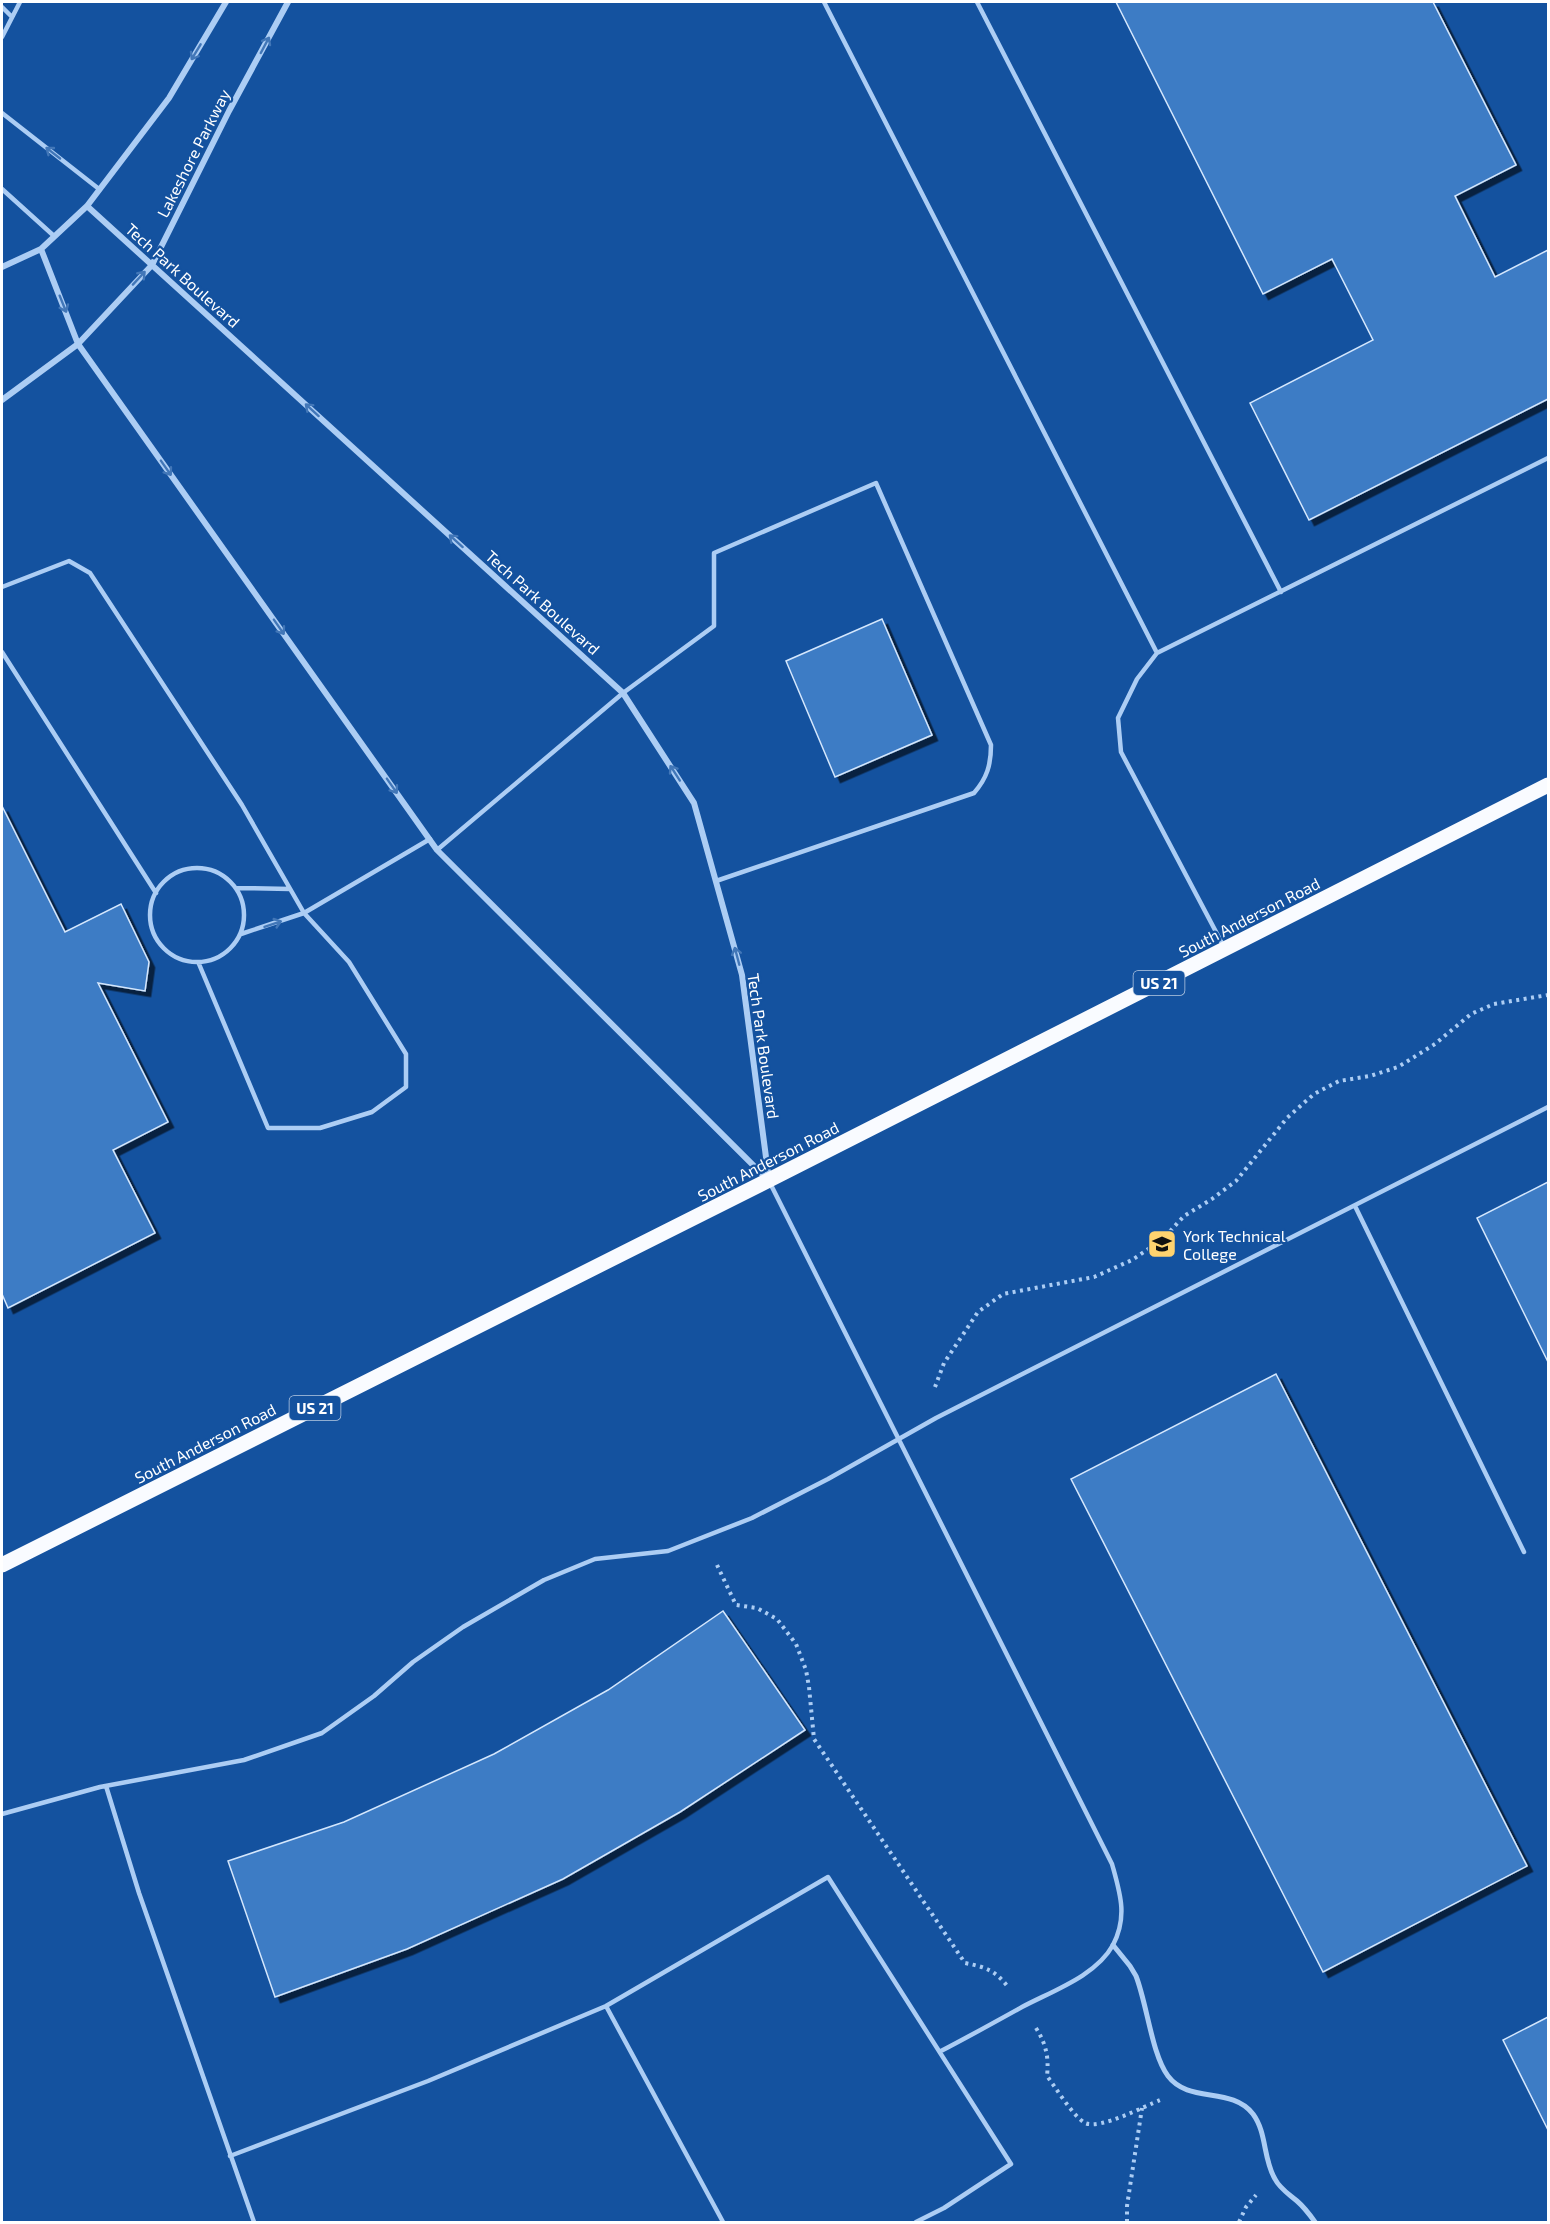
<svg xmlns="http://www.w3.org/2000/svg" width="1550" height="2224" viewBox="0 0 1550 2224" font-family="'Exo 2',sans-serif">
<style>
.building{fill:#3d7bc5;stroke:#d4e7fd;stroke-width:1.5;filter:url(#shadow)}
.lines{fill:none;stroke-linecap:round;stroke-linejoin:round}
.path{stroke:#accdf4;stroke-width:4;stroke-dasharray:3 4.5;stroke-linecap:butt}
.service{stroke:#accdf4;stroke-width:4.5}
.pedestrian{stroke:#accdf4;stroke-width:5}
.minor{stroke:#accdf4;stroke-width:6}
.primary{stroke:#f9fbff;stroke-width:15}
.oneway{stroke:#4277b8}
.labels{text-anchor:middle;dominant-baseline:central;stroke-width:4.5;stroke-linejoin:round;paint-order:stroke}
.shield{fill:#14529f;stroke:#b8cbe2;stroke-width:1.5}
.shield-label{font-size:15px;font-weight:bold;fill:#fff}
.street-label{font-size:16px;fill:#fff;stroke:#14529f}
.poi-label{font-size:16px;fill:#fff;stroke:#14529f;text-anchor:start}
</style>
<defs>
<filter id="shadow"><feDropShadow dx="5.5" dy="5.5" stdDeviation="0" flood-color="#0009"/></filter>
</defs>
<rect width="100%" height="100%" fill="#14529f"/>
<path class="building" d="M1116 2H1433L1516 165 1455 196 1495 277 1548 250V399L1309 520 1250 403 1373 340 1332 259 1263 294Z
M882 619 932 735 835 777 786 661Z
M2 806 65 932 121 904 149 962 145 991 98 983 168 1122 113 1150 155 1233 8 1308 2 1294Z
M1548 1182V1362L1477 1218Z
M1276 1374 1527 1866 1323 1972 1071 1479Z
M723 1611 805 1730 680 1812 563 1879 407 1949 275 1997 228 1861 344 1822 494 1754 608 1690Z
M1548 2017V2130L1503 2040Z"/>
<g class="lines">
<path class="path" d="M935 1387 944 1363 978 1312 1003 1294 1094 1277 1132 1260 1163 1239 1184 1216 1212 1199 1236 1181 1287 1118 1314 1094 1339 1081 1370 1076 1398 1067 1435 1044 1471 1014 1494 1004 1548 995
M717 1565 736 1605 757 1608 777 1619 796 1644 806 1670 809 1687 814 1739 965 1963C985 1967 995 1970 1008 1987
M1036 2028C1046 2044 1049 2057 1047 2076 1056 2088 1073 2116 1085 2123 1100 2130 1145 2106 1160 2100
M1127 2222V2206L1142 2108
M1239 2222 1246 2207 1256 2195"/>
<path class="service" d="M824 2 1157 653 1137 679 1118 718 1121 752 1224 947
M977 2 1281 592
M2 7 12 17
M2 37 20 2
M2 113 99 189
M2 189 54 236
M2 587 69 561 90 573 242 805 304 913 430 839
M2 652 156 893
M1157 653 1548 458
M437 850 623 693 714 626V553L876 483 991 745C991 765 987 778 974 793L716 881
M150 915a47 47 0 1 1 94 0a47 47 0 1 1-94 0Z
M236 888 290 889
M199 964 268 1128H320L372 1112 406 1087V1054L349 962 304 913 241 934
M770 1183 1112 1864C1120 1893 1128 1916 1113 1945 1096 1976 1052 1991 1022 2007 995 2022 968 2037 941 2051
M1355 1206 1524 1552
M106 1786 139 1893 254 2222
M2 1814 100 1787 244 1760 322 1733 374 1696 413 1662 463 1627 544 1580 595 1559 668 1551 752 1518 828 1479 936 1418 1548 1107
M606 2006 723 2222
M230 2156 428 2081 606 2006 828 1877 1011 2164 944 2208 916 2222"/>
<path class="pedestrian" d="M1113 1945 1130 1966 1136 1976C1147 2004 1152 2055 1168 2076 1189 2104 1231 2086 1253 2114 1267 2133 1263 2159 1275 2179 1280 2189 1289 2194 1297 2201 1304 2207 1310 2215 1315 2222"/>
<path class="minor" d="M87 206 623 693 694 803 742 975 769 1180
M41 249 78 344 437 850 768 1180
M2 267 41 249 87 206 169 98 226 2
M2 400 78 344 152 265 229 111 288 2"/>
<path class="primary" d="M2 1565 769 1180 1548 785"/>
</g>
<defs><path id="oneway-shaft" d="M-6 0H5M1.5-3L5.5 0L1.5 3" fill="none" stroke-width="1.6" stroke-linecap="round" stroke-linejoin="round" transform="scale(1.5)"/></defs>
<g class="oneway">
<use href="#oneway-shaft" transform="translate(265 45) rotate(-62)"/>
<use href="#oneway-shaft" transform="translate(196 52) rotate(121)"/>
<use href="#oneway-shaft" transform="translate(53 153) rotate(-142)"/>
<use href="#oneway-shaft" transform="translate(139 278) rotate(-47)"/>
<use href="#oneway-shaft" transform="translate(63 304) rotate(68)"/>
<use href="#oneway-shaft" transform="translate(312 410) rotate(-138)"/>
<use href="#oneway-shaft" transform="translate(166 468) rotate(55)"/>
<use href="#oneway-shaft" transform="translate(456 541) rotate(-138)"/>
<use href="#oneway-shaft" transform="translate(279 627) rotate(55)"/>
<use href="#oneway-shaft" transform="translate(675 773) rotate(-123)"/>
<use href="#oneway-shaft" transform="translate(392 786) rotate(55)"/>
<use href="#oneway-shaft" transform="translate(273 924) rotate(-19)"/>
<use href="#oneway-shaft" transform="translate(737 956) rotate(-105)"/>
</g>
<defs>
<g id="university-square" transform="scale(1.5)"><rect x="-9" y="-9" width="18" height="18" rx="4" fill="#ffd36f" stroke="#14529f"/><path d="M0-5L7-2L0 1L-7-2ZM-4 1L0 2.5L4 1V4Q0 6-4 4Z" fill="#111"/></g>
</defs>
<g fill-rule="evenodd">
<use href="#university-square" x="1162" y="1244"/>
</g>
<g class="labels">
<g class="shield">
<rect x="1133.5" y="971" width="51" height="24" rx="4.5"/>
<rect x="289.5" y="1396" width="51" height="24" rx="4.5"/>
</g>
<g class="shield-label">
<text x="1159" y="983">US 21</text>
<text x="315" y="1408">US 21</text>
</g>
<g class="street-label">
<text transform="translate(193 153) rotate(-63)">Lakeshore Parkway</text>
<text transform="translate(183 275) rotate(42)">Tech Park Boulevard</text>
<text transform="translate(543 602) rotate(42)">Tech Park Boulevard</text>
<text transform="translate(1249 917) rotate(-27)">South Anderson Road</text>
<text transform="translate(764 1046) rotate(82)">Tech Park Boulevard</text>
<text transform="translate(768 1161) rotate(-27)">South Anderson Road</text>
<text transform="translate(205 1443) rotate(-27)">South Anderson Road</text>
</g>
<g class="poi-label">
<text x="1183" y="1235">York Technical<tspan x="1183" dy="18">College</tspan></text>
</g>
</g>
<rect width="1550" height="2224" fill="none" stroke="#ffffff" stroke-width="6"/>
</svg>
